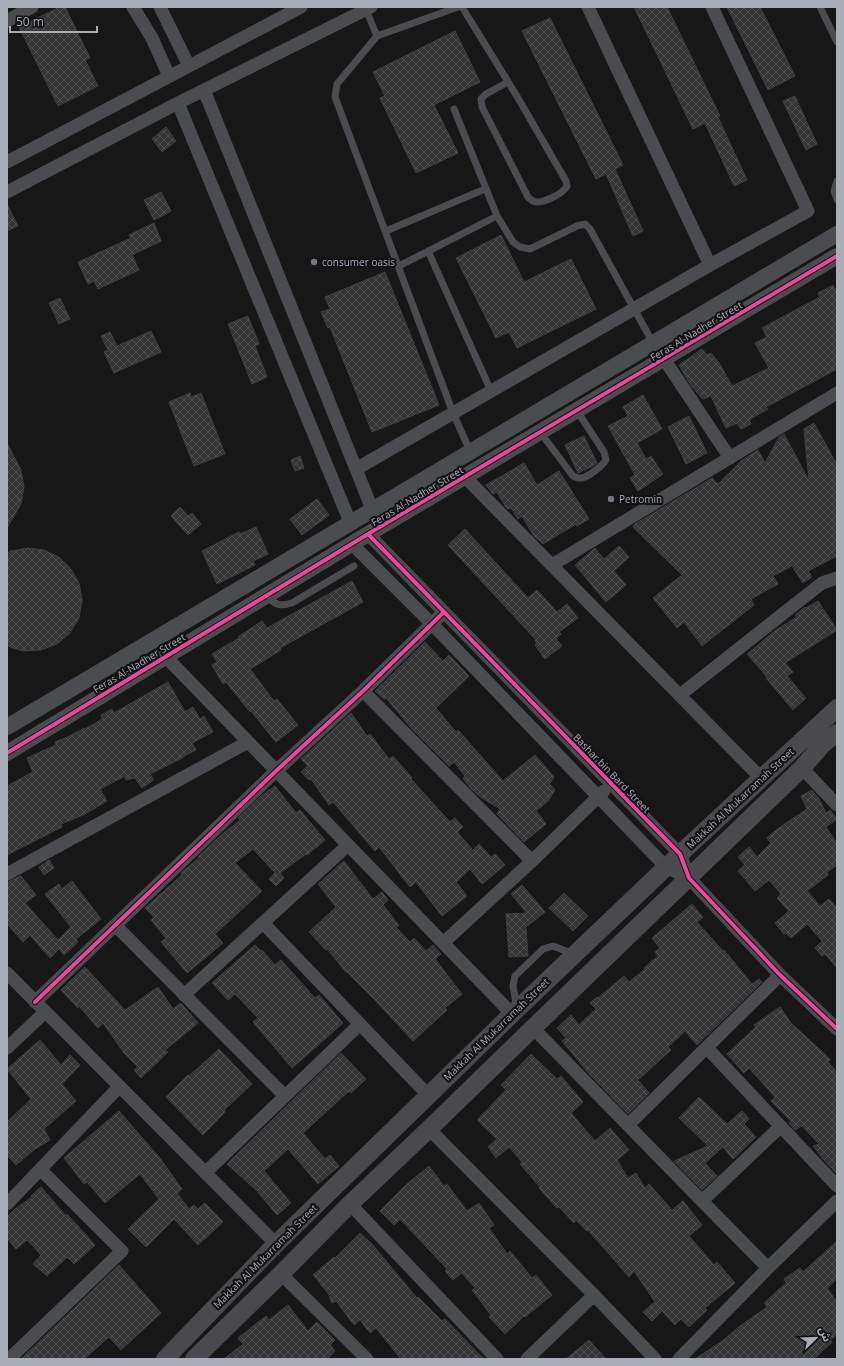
<svg xmlns="http://www.w3.org/2000/svg" width="844" height="1366" viewBox="0 0 844 1366" font-family="'Open Sans','Noto Sans Arabic',sans-serif">
<style>
.building{fill:url(#building-cross-hatch);stroke:#3f4043}
.lines{fill:none;stroke-linecap:round;stroke-linejoin:round}
.service{stroke:#4b4c50;stroke-width:7}
.minor{stroke:#4b4c50;stroke-width:13}
.tertiary{stroke:#4b4c50;stroke-width:16}
.secondary{stroke:#4a4a4e;stroke-width:18}
.cycleway-casing{stroke:#111113;stroke-width:6}
.cycleway{stroke:#ed469a;stroke-width:4}
.poi-dot{fill:#757880;stroke:#111113;stroke-width:1.5}
.labels{text-anchor:middle;dominant-baseline:central;stroke-width:4;stroke-linejoin:round;paint-order:stroke}
.poi-label{font-size:10px;fill:#a8adb8;stroke:#111113;text-anchor:start}
.street-label{font-size:10px;fill:#a8adb8;stroke:#111113}
</style>
<defs>
<pattern id="building-cross-hatch" width="8" height="8" patternUnits="userSpaceOnUse"><rect width="8" height="8" fill="#353536"/><path d="M0 0l8 8M0 8l8-8" fill="none" stroke="#4f5051"/></pattern>
</defs>
<rect width="100%" height="100%" fill="#171717"/>
<path class="building" d="M60 7H65L90 58 85 60 98 86 58 106 19 27Z
M634 7H667L720 116 718 117 747 180 734 186 705 123 693 129Z
M727 7H760L795 76 768 90Z
M550 18 623 165 615 169 643 231 633 236 606 174 596 179 522 31Z
M455 31 480 82 434 105 458 153 416 173 380 98 385 96 373 72Z
M795 96 817 144 806 150 783 101Z
M166 127 176 141 162 152 152 139Z
M161 192 171 211 154 220 144 200Z
M7 204 18 226 7 231Z
M154 223 161 241 132 255 139 270 98 289 94 281 88 284 78 262 131 238 129 235Z
M501 235 524 282 571 259 596 309 517 348 509 332 496 338 456 258Z
M385 272 439 405 372 432 330 327 328 328 321 312 330 309 325 297Z
M833 285 837 292V369L766 407 768 409 749 420 751 424 741 429 737 423 726 428 711 396 703 399 691 386 679 365 702 349 707 355 711 353 720 364 732 386 769 368 755 343 767 337 762 328 820 297 818 293Z
M60 298 70 319 59 324 49 303Z
M248 316 259 344 255 346 267 377 252 384 228 324Z
M151 331 161 352 114 373 104 352 108 350 101 336 110 332 117 346Z
M190 393 191 397 201 393 225 454 194 466 169 402Z
M643 395 662 429 637 443 646 459 651 456 663 474 638 491 630 478 635 475 608 426 628 416 623 407Z
M689 416 707 453 686 464 668 427Z
M814 423 837 465V556L808 571 812 577 803 583 792 566 773 576 778 584 751 599 754 605 702 646 684 622 677 628 653 598 682 575 633 527 635 524 712 478 718 484 741 461 758 450 765 463 779 437 784 434 809 481 804 429Z
M584 436 597 463 593 466 578 473 565 445Z
M7 443 21 470 24 487 21 504 7 528Z
M300 456 304 468 295 471 291 460Z
M524 463 537 485 559 471 589 519 577 526 576 524 543 544 534 536 522 516 518 519 511 508 508 509 505 506 497 492 493 494 486 485Z
M317 499 329 515 302 535 290 519Z
M180 507 188 516 192 513 201 524 188 535 171 516Z
M256 527 268 554 253 561 255 565 217 584 202 551 239 532 240 534Z
M465 529 528 598 537 590 557 612 567 604 578 618 559 632 561 634 556 638 562 646 545 659 535 645 537 643 535 641 536 640 448 545Z
M619 546 629 557 614 571 626 585 606 602 575 565 595 548 604 559Z
M28 548 44 550 59 557 71 569 79 583 82 600 79 618 70 633 57 644 41 650 23 651 7 646V554L11 551Z
M352 581 363 602 280 648 281 650 250 669 274 701 277 699 298 725 276 742 251 711 250 712 226 682 223 684 212 665 217 662 212 654 239 638 238 637 262 621 267 628Z
M818 601 837 630 785 663 793 672 787 676 806 698 793 710 766 678 767 677 747 654 776 630 797 617 795 615 805 607 806 608Z
M425 642 443 661 449 655 469 676 436 708 456 732 458 730 503 781 535 755 554 777 550 784 555 790 548 801 536 811 546 824 524 842 497 814 500 809 479 796 471 789 463 778 465 776 454 762 449 766 412 729 386 698 384 699 375 691Z
M168 682 185 712 193 707 200 719 204 716 213 732 192 743 196 750 182 757V758L150 774 154 780 142 788 135 778 126 780 125 776 100 789 107 801 83 815 61 824 62 827 7 855V786L33 772 27 758 56 745 55 742 70 736 84 728 85 729 102 719 101 715 112 709 114 713Z
M351 713 367 736 370 734 389 759 393 756 412 778 411 779 450 822 455 818 463 827 457 832 473 850 479 844 491 857 495 854 505 865 482 884 470 869 456 882 467 896 442 916 416 882 410 887 379 847 375 851 333 802 329 805 311 779 309 780 301 772 308 766 301 759Z
M275 786 296 813 300 810 325 840 307 855 306 854 280 873 284 878 276 886 269 879 275 873 253 849 235 863 262 891 215 934 223 943 187 973 161 942 166 938 151 920 154 917 145 908 182 875 181 873 199 858 198 857 220 836 240 820 238 818 261 796Z
M812 790 818 797 826 813 830 810 837 819 826 827 837 843V865L827 872 828 875 807 891 820 906 829 899 837 908V968L825 954 822 956 815 948 822 941 807 924 791 938 786 933 784 934 775 923 789 911 777 898 781 894 769 880 755 891 738 871 745 865 738 857 749 847 757 857 771 843 767 838 776 830 807 809 801 796Z
M49 860 54 868 44 875 39 867Z
M344 861 373 899 382 892 388 900 383 905 399 925 396 927 410 942 414 938 426 951 433 945 441 954 435 959 462 994 445 1008 447 1010 413 1041 374 999 347 972H346L327 949 326 950 309 932 336 907 318 884Z
M21 876 36 895 25 903 58 940 71 927 45 894 59 884 62 889 72 881 101 919 76 939 78 942 64 955 59 949 50 958 30 935 23 942 7 924V882Z
M522 885 545 912 526 927 528 956 509 957 506 914 527 913 511 894Z
M564 893 588 916 573 931 549 908Z
M692 904 703 917 697 922 723 951 724 950 752 984 759 979 762 982 697 1045 685 1031 668 1047 671 1050 638 1080 649 1093 628 1114 591 1076 562 1041 566 1038 557 1028 571 1015 579 1025 596 1009 590 1003 597 997 598 998 624 976 629 982 645 969 644 968 658 956 655 952 660 948 652 938Z
M255 945 261 951 262 950 275 965 281 960 315 998 319 995 343 1023 292 1068 253 1022 258 1018 235 994 228 1000 212 983Z
M85 967 125 1010 158 987 173 1009 181 1003 198 1023 165 1050 168 1052 141 1078 134 1070 138 1067 124 1053 103 1023 98 1028 79 1006 78 1008 61 990Z
M780 1007 791 1023 830 1059 828 1062 837 1072V1174L823 1159 813 1146 819 1144 802 1126 795 1130 789 1123 791 1121 771 1101 775 1097 749 1068 744 1073 727 1054 756 1027 754 1025Z
M40 1040 61 1065 70 1055 80 1065 62 1084 76 1101 44 1129 50 1140 35 1149 16 1165 7 1155V1122L31 1099 7 1069Z
M219 1049 252 1084 224 1110 225 1112 203 1135 166 1097 188 1075 189 1076Z
M341 1053 366 1079 351 1093 349 1091 303 1133 325 1159 330 1155 339 1166 318 1184 288 1149 264 1171 291 1203 277 1215 256 1190 227 1164Z
M531 1054 557 1079 561 1076 583 1102 571 1113 595 1141 610 1128 629 1150 617 1160 628 1178 636 1173 645 1188 649 1184 672 1210 683 1201 702 1225 689 1236 714 1265 717 1262 735 1283 705 1308 707 1310 689 1327 681 1319 675 1325 662 1311 652 1321 643 1312 655 1302 634 1271 629 1277 588 1230 587 1231 576 1220 574 1223 559 1207 557 1208 539 1188 540 1187 520 1164 522 1162 509 1147 496 1158 488 1147 497 1139 477 1120 506 1090 501 1085Z
M699 1097 727 1124 742 1111 749 1119 744 1124 756 1137 733 1159 723 1147 705 1163 717 1176 702 1190 674 1161 708 1146 679 1118Z
M119 1111 159 1157 182 1189 177 1193 189 1209 194 1205 198 1209 205 1203 223 1222 198 1245 174 1219 146 1247 128 1229 159 1199 140 1174 105 1203 87 1182 84 1184 64 1158Z
M429 1166 444 1186 447 1184 467 1211 479 1203 494 1225 489 1228 507 1254 510 1251 532 1278 536 1275 552 1295 525 1317 524 1316 505 1334 489 1317 491 1315 472 1290 475 1288 462 1273 453 1280 445 1271 447 1269 400 1219 394 1225 380 1211 407 1184Z
M41 1187 66 1216 67 1214 95 1245 74 1264 67 1257 47 1276 33 1264 41 1255 27 1240 16 1249 7 1238V1217L15 1209 32 1197 31 1196Z
M360 1233 371 1243 417 1298 418 1297 442 1321 445 1319 484 1359H401L376 1328 370 1333 360 1320 354 1325 336 1301 332 1303 328 1293 313 1275 334 1257 335 1258Z
M837 1241V1279L827 1288 837 1302V1335L830 1340 832 1342 814 1359H695L721 1342 740 1326 767 1307 764 1303 786 1283 784 1279 800 1268 803 1272Z
M119 1265 161 1313 121 1350 109 1337 84 1359H21Z
M288 1305 308 1331 317 1322 335 1340 330 1345 335 1351 327 1359H224L243 1344 238 1338 266 1316 269 1320Z
M589 1340 606 1359H566Z"/>
<g class="lines">
<path class="service" d="M462 7 518 98 566 181 567 186C563 194 541 205 533 201 531 200 529 198 528 197L482 107 481 99 486 94 508 82
M820 7 837 42
M366 10 377 36 337 84 335 97 453 413 470 451
M377 36 458 7
M454 109 497 216 513 242 520 247 530 249 577 226 585 224 590 229 653 343
M837 181 834 191 837 200
M386 231 485 189
M428 251 491 391
M399 266 497 216
M540 432 573 476C575 477 577 478 579 478 587 479 602 466 606 460L604 452 577 411
M265 596C276 604 278 607 292 603L354 566
M517 1008 513 986 515 976 543 949 553 946 574 954"/>
<path class="minor" d="M133 7 152 38 169 76
M160 7 189 66
M588 7 710 265
M7 21 32 7
M204 90 372 509
M178 103 350 522
M7 162 301 7
M7 192 178 103 371 7
M664 359 730 458
M356 469 710 265 808 211 712 7
M465 477 761 778
M368 534 680 854 689 878 780 975 837 1029
M352 544 432 624 666 867 689 878
M552 565 837 393
M165 656 512 1014
M363 691 532 861
M680 695 822 583 837 578
M802 768 837 805
M7 874 248 742
M263 923 428 1095
M115 925 285 1096
M443 943 532 861 604 791
M7 973 276 1244
M184 995 348 845
M35 1002 276 771 363 691 444 612
M533 1028 702 1201 768 1268
M7 1048 45 1012
M707 1048 837 1186
M628 1125 780 975
M429 1129 594 1295 655 1359
M205 1173 360 1024
M702 1201 780 1127
M7 1204 119 1087
M350 1204 497 1359
M281 1274 367 1359
M9 1359 122 1251 41 1170
M527 1359 594 1295
M679 1359 768 1268 837 1201"/>
<path class="tertiary" d="M7 727 837 234
M7 753 368 534 837 256"/>
<path class="secondary" d="M165 1359 276 1244 512 1014 680 854 837 708
M194 1359 281 1274 350 1204 429 1129 533 1028 802 768 823 744 837 733"/>
<g class="cycleway-casing">
<path id="cycleway" d="M368 534 680 854 689 878 780 975 837 1029
M7 753 368 534 837 256
M35 1002 276 771 363 691 444 612"/>
</g>
<use href="#cycleway" class="cycleway"/>
</g>
<g class="poi-dot">
<circle cx="314" cy="262" r="4"/>
<circle cx="611" cy="499" r="4"/>
</g>
<g class="labels">
<g class="poi-label">
<text x="322" y="262">consumer oasis</text>
<text x="619" y="499">Petromin</text>
</g>
<g class="street-label">
<text transform="translate(696 331) rotate(-31)">Feras Al-Nadher Street</text>
<text transform="translate(417 496) rotate(-31)">Feras Al-Nadher Street</text>
<text transform="translate(139 663) rotate(-31)">Feras Al-Nadher Street</text>
<text transform="translate(612 773) rotate(46)">Bashar bin Bard Street</text>
<text transform="translate(740 798) rotate(-43)">Makkah Al Mukarramah Street</text>
<text transform="translate(496 1029) rotate(-44)">Makkah Al Mukarramah Street</text>
<text transform="translate(265 1256) rotate(-45)">Makkah Al Mukarramah Street</text>
</g>
</g>
<rect width="844" height="1366" fill="none" stroke="#a8adb8" stroke-width="16"/>
<g transform="translate(816 1338) rotate(67)" stroke="#111113" stroke-width="3" paint-order="stroke">
<path d="M0-3L7 15L0 10L-7 15Z" fill="#a8adb8"/>
<text y="-6" font-size="11" font-weight="bold" text-anchor="middle" fill="#a8adb8">ش</text>
</g>
<path d="M10 26v6h87v-6" fill="none" stroke="#a8adb8" stroke-width="2"/>
<text x="16" y="26" font-size="12" fill="#a8adb8" stroke="#111113" stroke-width="3" paint-order="stroke">50 m</text>
</svg>
